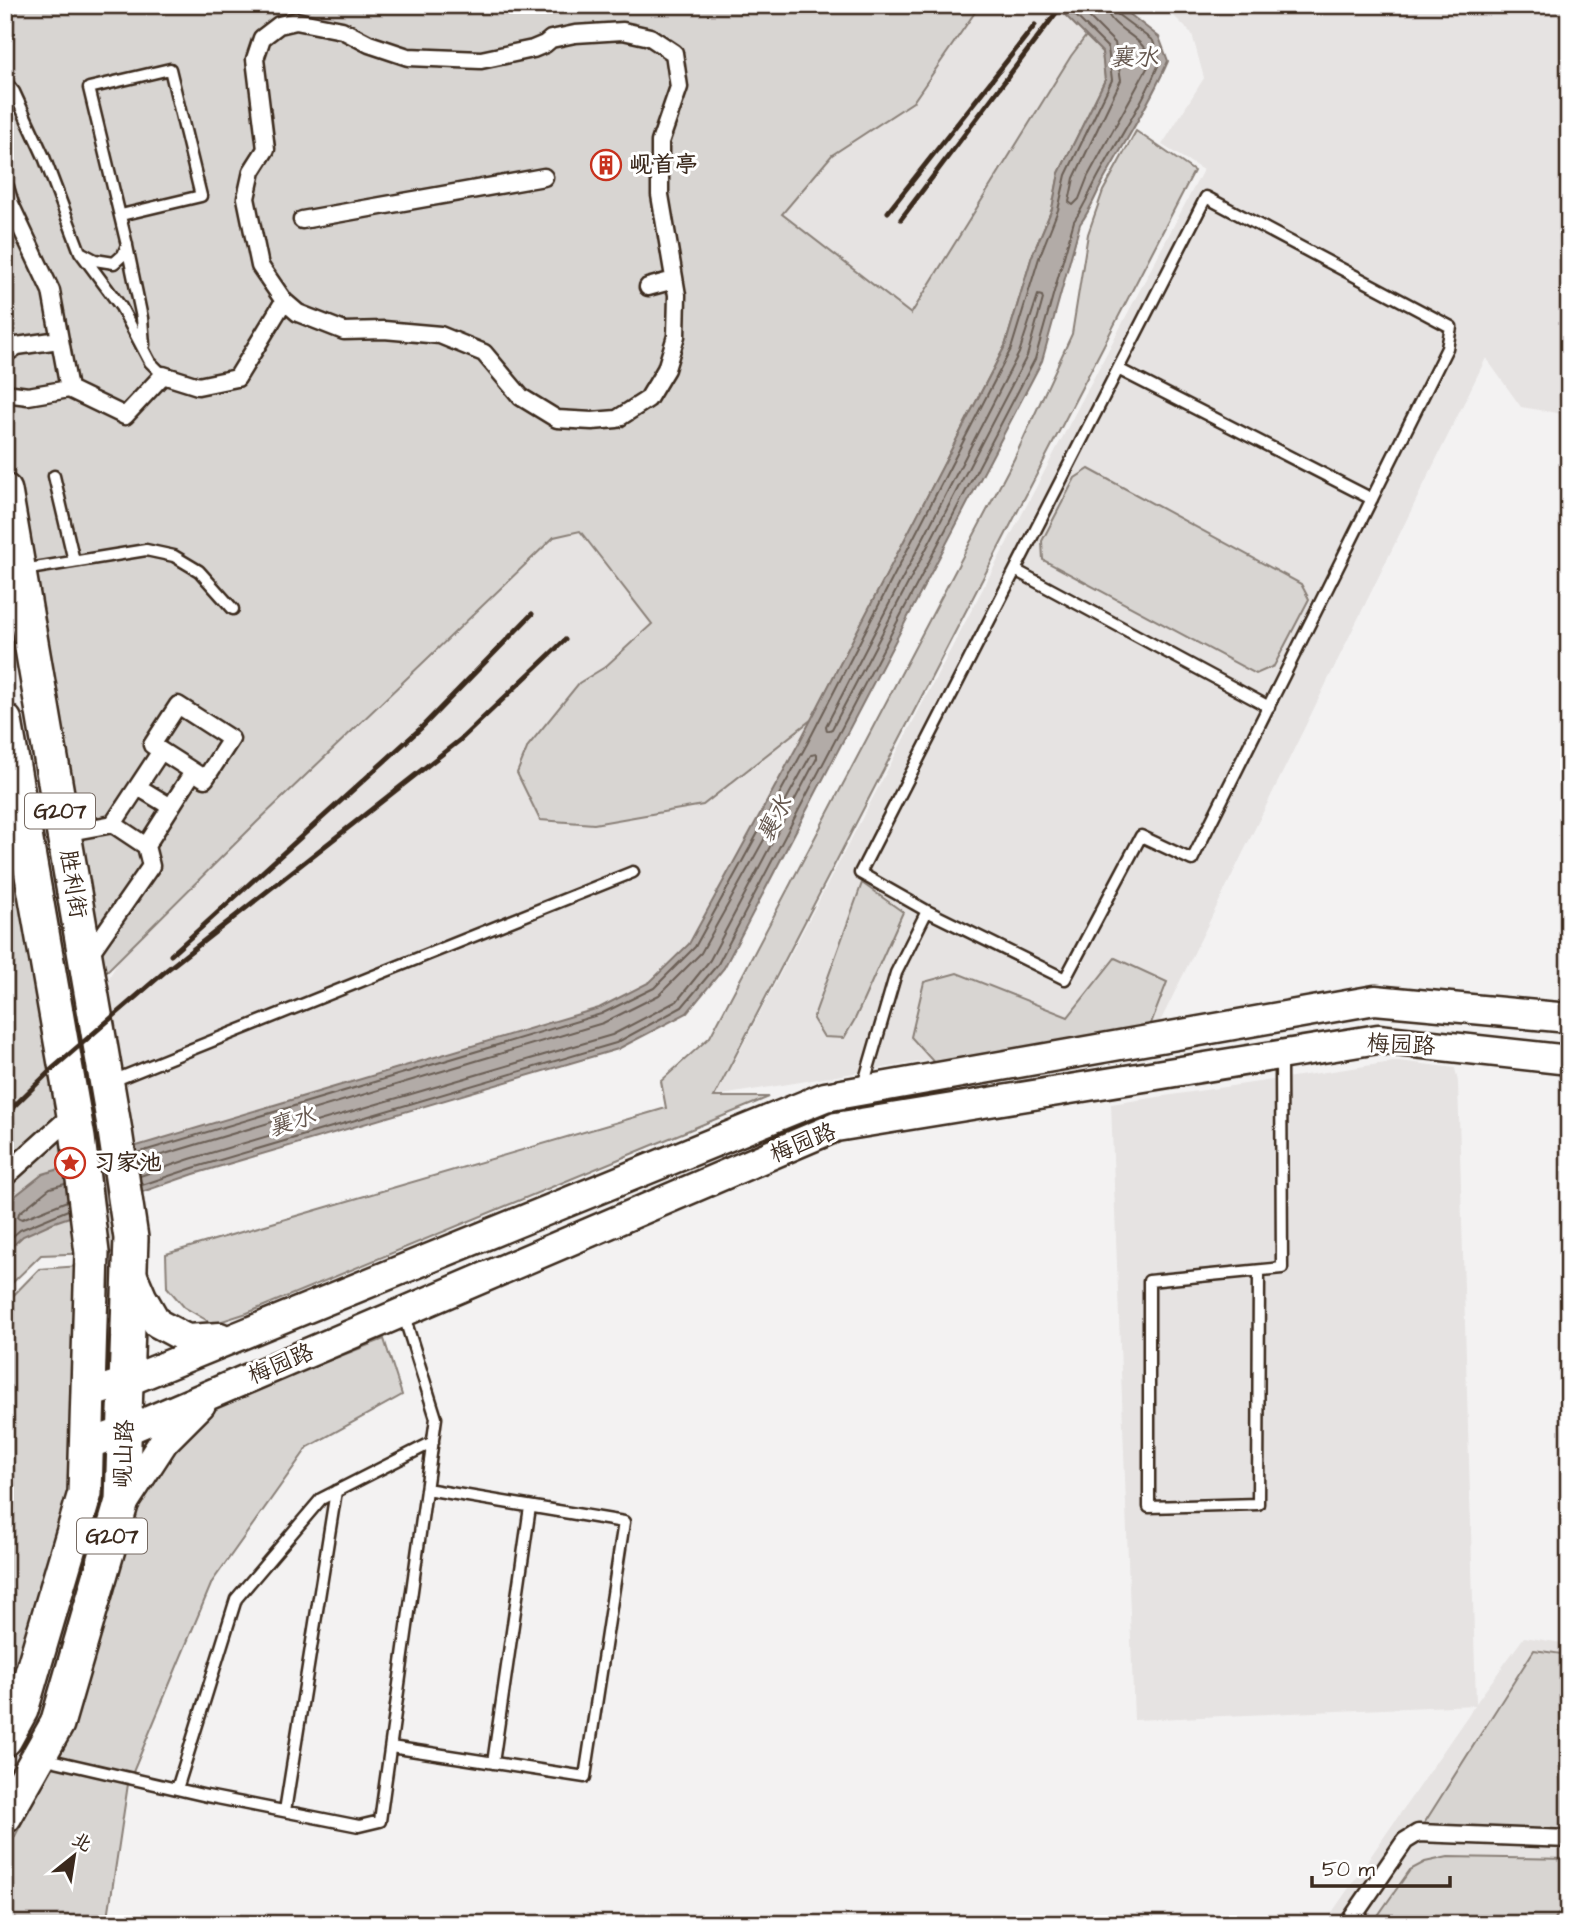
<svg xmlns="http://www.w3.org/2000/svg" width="1574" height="1929" viewBox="0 0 1574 1929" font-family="'Architects Daughter','LXGW WenKai TC',sans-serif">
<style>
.built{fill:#e6e3e2}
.green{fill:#d8d5d2;stroke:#8a8078;stroke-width:2}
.water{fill:#b2aba7;stroke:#827770;stroke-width:2}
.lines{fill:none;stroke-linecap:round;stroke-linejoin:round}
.shore{stroke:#6b5e55;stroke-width:2}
.service-casing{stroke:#3b2a1e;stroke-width:15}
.pedestrian-casing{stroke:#3b2a1e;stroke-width:21}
.minor-casing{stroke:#3b2a1e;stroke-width:24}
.secondary-casing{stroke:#3b2a1e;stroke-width:33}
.trunk-casing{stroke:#3b2a1e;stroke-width:38}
.service{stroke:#fff;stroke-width:10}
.pedestrian{stroke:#fff;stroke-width:16}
.minor{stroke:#fff;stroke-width:19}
.secondary{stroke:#fff;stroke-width:28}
.trunk{stroke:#fff;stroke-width:33}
.rail{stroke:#3b2a1e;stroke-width:5}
.labels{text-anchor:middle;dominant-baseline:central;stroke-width:6;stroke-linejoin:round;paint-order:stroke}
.shield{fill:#fff;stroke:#766a62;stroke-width:2}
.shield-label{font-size:21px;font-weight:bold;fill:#3b2a1e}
.poi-label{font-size:23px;font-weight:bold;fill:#3b2a1e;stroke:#fff;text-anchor:start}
.street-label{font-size:23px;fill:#3b2a1e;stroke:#fff}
.water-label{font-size:24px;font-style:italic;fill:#65574e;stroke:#fff}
</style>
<rect width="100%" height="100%" fill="#f3f2f2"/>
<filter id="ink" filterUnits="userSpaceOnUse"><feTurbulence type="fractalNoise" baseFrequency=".0143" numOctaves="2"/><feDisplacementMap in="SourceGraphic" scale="14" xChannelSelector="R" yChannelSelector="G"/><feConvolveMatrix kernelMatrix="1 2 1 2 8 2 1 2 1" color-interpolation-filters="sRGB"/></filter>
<g filter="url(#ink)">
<path class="built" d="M980 5H1111L1071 56 911 314 782 214 832 155 913 102Z
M1163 5H1569V415L1521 407 1486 358 1160 1022 716 1096 1203 170 1162 145 1204 78 1192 34Z
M580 531 652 624 605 667 579 683 703 805 812 719 689 944 650 982 599 1008 132 1147 5 1063 106 983 119 960 257 822 554 537Z
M1399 1061 1455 1068 1458 1082 1476 1703 1524 1637 1569 1644V1924H1324L1475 1705 1134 1720 1111 1104Z"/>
<path class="green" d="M5 5H980L913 102 832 155 782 214 911 314 1071 56 1086 36 1102 52 1105 80 1059 173 1052 209 1032 256 1005 346 812 719 703 805 594 824 540 820 517 773 528 746 579 683 605 667 652 624 580 531 554 537 257 822 90 988 5 491Z
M1136 131 1194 171 714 1097H769L247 1313 213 1324 184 1307 167 1287 166 1254 666 1108 661 1081 710 1037 1014 459 1072 334 1088 234 1103 191Z
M1089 469 1301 584 1309 599 1274 666 1256 674 1043 560 1042 541 1075 478Z
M5 721 56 1010 43 1034 106 983 121 1085 149 1242 122 1252 41 1255 5 1290Z
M862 883 903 912 855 1019 844 1038 824 1037 813 1019Z
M1115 958 1167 982 1148 1031 938 1067 911 1037 924 982 957 973 1068 1017Z
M80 1266 76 1496 5 1711V1304L39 1269Z
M384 1339 402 1395 308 1447 212 1582 128 1784 107 1924H5V1855L67 1737 151 1430Z
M1534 1650 1569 1655V1839L1418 1833Z
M1448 1857 1569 1859V1910L1557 1915 1553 1924H1372L1410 1870 1425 1862Z"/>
<path class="water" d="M1055 5H1098L1100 8 1118 5 1159 37 1168 61C1151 101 1127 138 1106 176 1096 193 1092 208 1080 224L1042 361 724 968 687 1013 618 1049 194 1174 52 1223 23 1236 5 1253V1204L43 1174 599 1008 650 982 689 944 800 741 1005 346 1032 256 1052 209 1059 173 1105 80 1102 52Z"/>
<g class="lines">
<path class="shore" d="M1077 5 1115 43 1121 80 1074 178 1069 202 1073 205 1079 199 1088 176 1151 61C1143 33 1107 30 1106 5
M1038 295 1042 296 1043 299 1027 356 832 729 827 731 826 726 1019 353Z
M137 1153 601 1014 654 988 695 947 807 744 1011 349 1039 258 1058 210 1066 175 1112 80 1108 48 1065 5
M138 1162 603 1023 659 995 701 953 811 755 817 754V758L710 960 677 1001 612 1035 190 1159 140 1176
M65 1184 50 1188 19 1213 18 1217 22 1219 67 1201
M142 1185 193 1168 616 1043 682 1007 718 964 1035 359 1074 221C1086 204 1092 186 1103 168 1122 133 1145 99 1160 61L1153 41 1117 14 1115 5
M5 1243 20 1230 68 1210"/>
<g class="service-casing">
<path id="service" d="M5 81 14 92 44 157 80 252 121 307 150 362 163 375
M127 246 142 318 144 345
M80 252 95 260 114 263 123 255 127 245 89 88 170 69 201 196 121 215
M1118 369 1372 499
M54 476 74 561
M23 570 146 550 174 556 199 571 233 609
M1015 570 1269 707
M110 1082 633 872
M863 1086 896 973 927 911 860 873 1206 197 1451 327 1447 348 1192 860 1141 836 1065 979 927 911
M1259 1271 1258 1504 1149 1507V1281L1282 1268 1281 1059
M391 1747 585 1777 624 1522 426 1489
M42 1758 207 1796 359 1826 380 1821 436 1418 404 1316
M493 1763 530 1507
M177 1789 236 1599 321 1499 433 1442
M285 1811 336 1491"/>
</g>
<g class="pedestrian-casing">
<path id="pedestrian" d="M296 21 342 30 369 44 408 57 481 60 533 49 545 44 551 39 575 34 623 31 650 37 674 53 679 87 660 142V195L677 295 676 336 666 369 648 399 617 419 592 421 557 419 521 397 484 353 440 335 384 330 344 331 298 313 284 301 260 266 246 198 252 171 266 149 255 59 262 38 279 25Z
M5 187 10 204 51 291 69 389
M302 220 544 177
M648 287 674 280
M5 354 17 346 59 340
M69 389 125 416 163 375 198 386 237 378 284 301
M5 393 28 396 69 389
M178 705 231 739 205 779 152 745Z
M138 787 171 807
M113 824 161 751
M64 833 113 824 146 846 151 866 87 958
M146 846 193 772
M1348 1924 1405 1841 1418 1833 1569 1839"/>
</g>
<g class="minor-casing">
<path id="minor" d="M5 1176 74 1114"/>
</g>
<g class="secondary-casing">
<path id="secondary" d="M130 1269 142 1297 157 1323 187 1339 220 1337
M88 1394 126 1382 825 1097 1375 1000 1569 1018
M86 1445 125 1431 836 1127 1378 1039 1569 1060
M119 1510 164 1441 201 1404"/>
</g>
<g class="trunk-casing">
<path id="trunk" d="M5 491 115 1131 131 1238 122 1501 57 1724 5 1816
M5 721 78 1138 92 1253 85 1493 21 1710 5 1739"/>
</g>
<use href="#service" class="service"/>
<use href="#pedestrian" class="pedestrian"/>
<use href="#minor" class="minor"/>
<use href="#secondary" class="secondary"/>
<use href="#trunk" class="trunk"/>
<path class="rail" d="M888 212 1035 25
M901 219 1062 5
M171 955 420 729 532 614
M5 1115 51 1070 168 969 460 740 565 640"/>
</g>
</g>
<defs>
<g id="building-ring" transform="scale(1.575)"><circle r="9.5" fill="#fff" stroke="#c8321e" stroke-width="1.5"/><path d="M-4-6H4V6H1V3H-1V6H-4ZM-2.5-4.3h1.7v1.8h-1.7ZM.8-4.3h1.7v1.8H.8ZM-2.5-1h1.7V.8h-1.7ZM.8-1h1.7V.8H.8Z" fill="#c8321e"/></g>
<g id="sight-ring" transform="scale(1.575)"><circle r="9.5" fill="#fff" stroke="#c8321e" stroke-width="1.5"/><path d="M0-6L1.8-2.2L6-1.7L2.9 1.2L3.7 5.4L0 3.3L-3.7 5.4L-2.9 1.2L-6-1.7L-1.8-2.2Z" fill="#c8321e"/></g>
</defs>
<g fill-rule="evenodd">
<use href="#building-ring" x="606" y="165"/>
<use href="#sight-ring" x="70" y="1163"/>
</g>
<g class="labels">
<g class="shield">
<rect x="25" y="793.5" width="70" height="35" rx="5"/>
<rect x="77" y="1518.5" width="70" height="35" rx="5"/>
</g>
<g class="shield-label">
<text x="60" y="811">G207</text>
<text x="112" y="1536">G207</text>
</g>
<g class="poi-label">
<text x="629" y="165">岘首亭</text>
<text x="93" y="1163">习家池</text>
</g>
<g class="street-label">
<text transform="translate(73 884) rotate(81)">胜利街</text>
<text transform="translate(1401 1045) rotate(3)">梅园路</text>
<text transform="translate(803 1143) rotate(-22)">梅园路</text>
<text transform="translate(281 1364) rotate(-23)">梅园路</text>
<text transform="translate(124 1454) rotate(-88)">岘山路</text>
</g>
<g class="water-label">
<text x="1134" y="58">襄水</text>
<text transform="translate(775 819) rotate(-61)">襄水</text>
<text transform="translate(292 1122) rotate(-17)">襄水</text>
</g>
</g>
<rect width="1574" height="1929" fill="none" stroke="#fff" stroke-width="28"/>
<rect x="14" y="14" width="1546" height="1901" fill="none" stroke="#3b2a1e" stroke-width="2.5" filter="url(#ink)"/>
<g transform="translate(74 1856) rotate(30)" stroke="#ffffff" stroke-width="5" paint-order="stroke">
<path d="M0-5L12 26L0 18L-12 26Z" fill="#3b2a1e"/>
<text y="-10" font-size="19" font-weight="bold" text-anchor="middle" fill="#3b2a1e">北</text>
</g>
<path d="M1312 1876v10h138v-10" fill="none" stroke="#3b2a1e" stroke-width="3.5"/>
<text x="1322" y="1876" font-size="21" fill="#3b2a1e" stroke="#ffffff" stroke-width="5" paint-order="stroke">50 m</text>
</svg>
